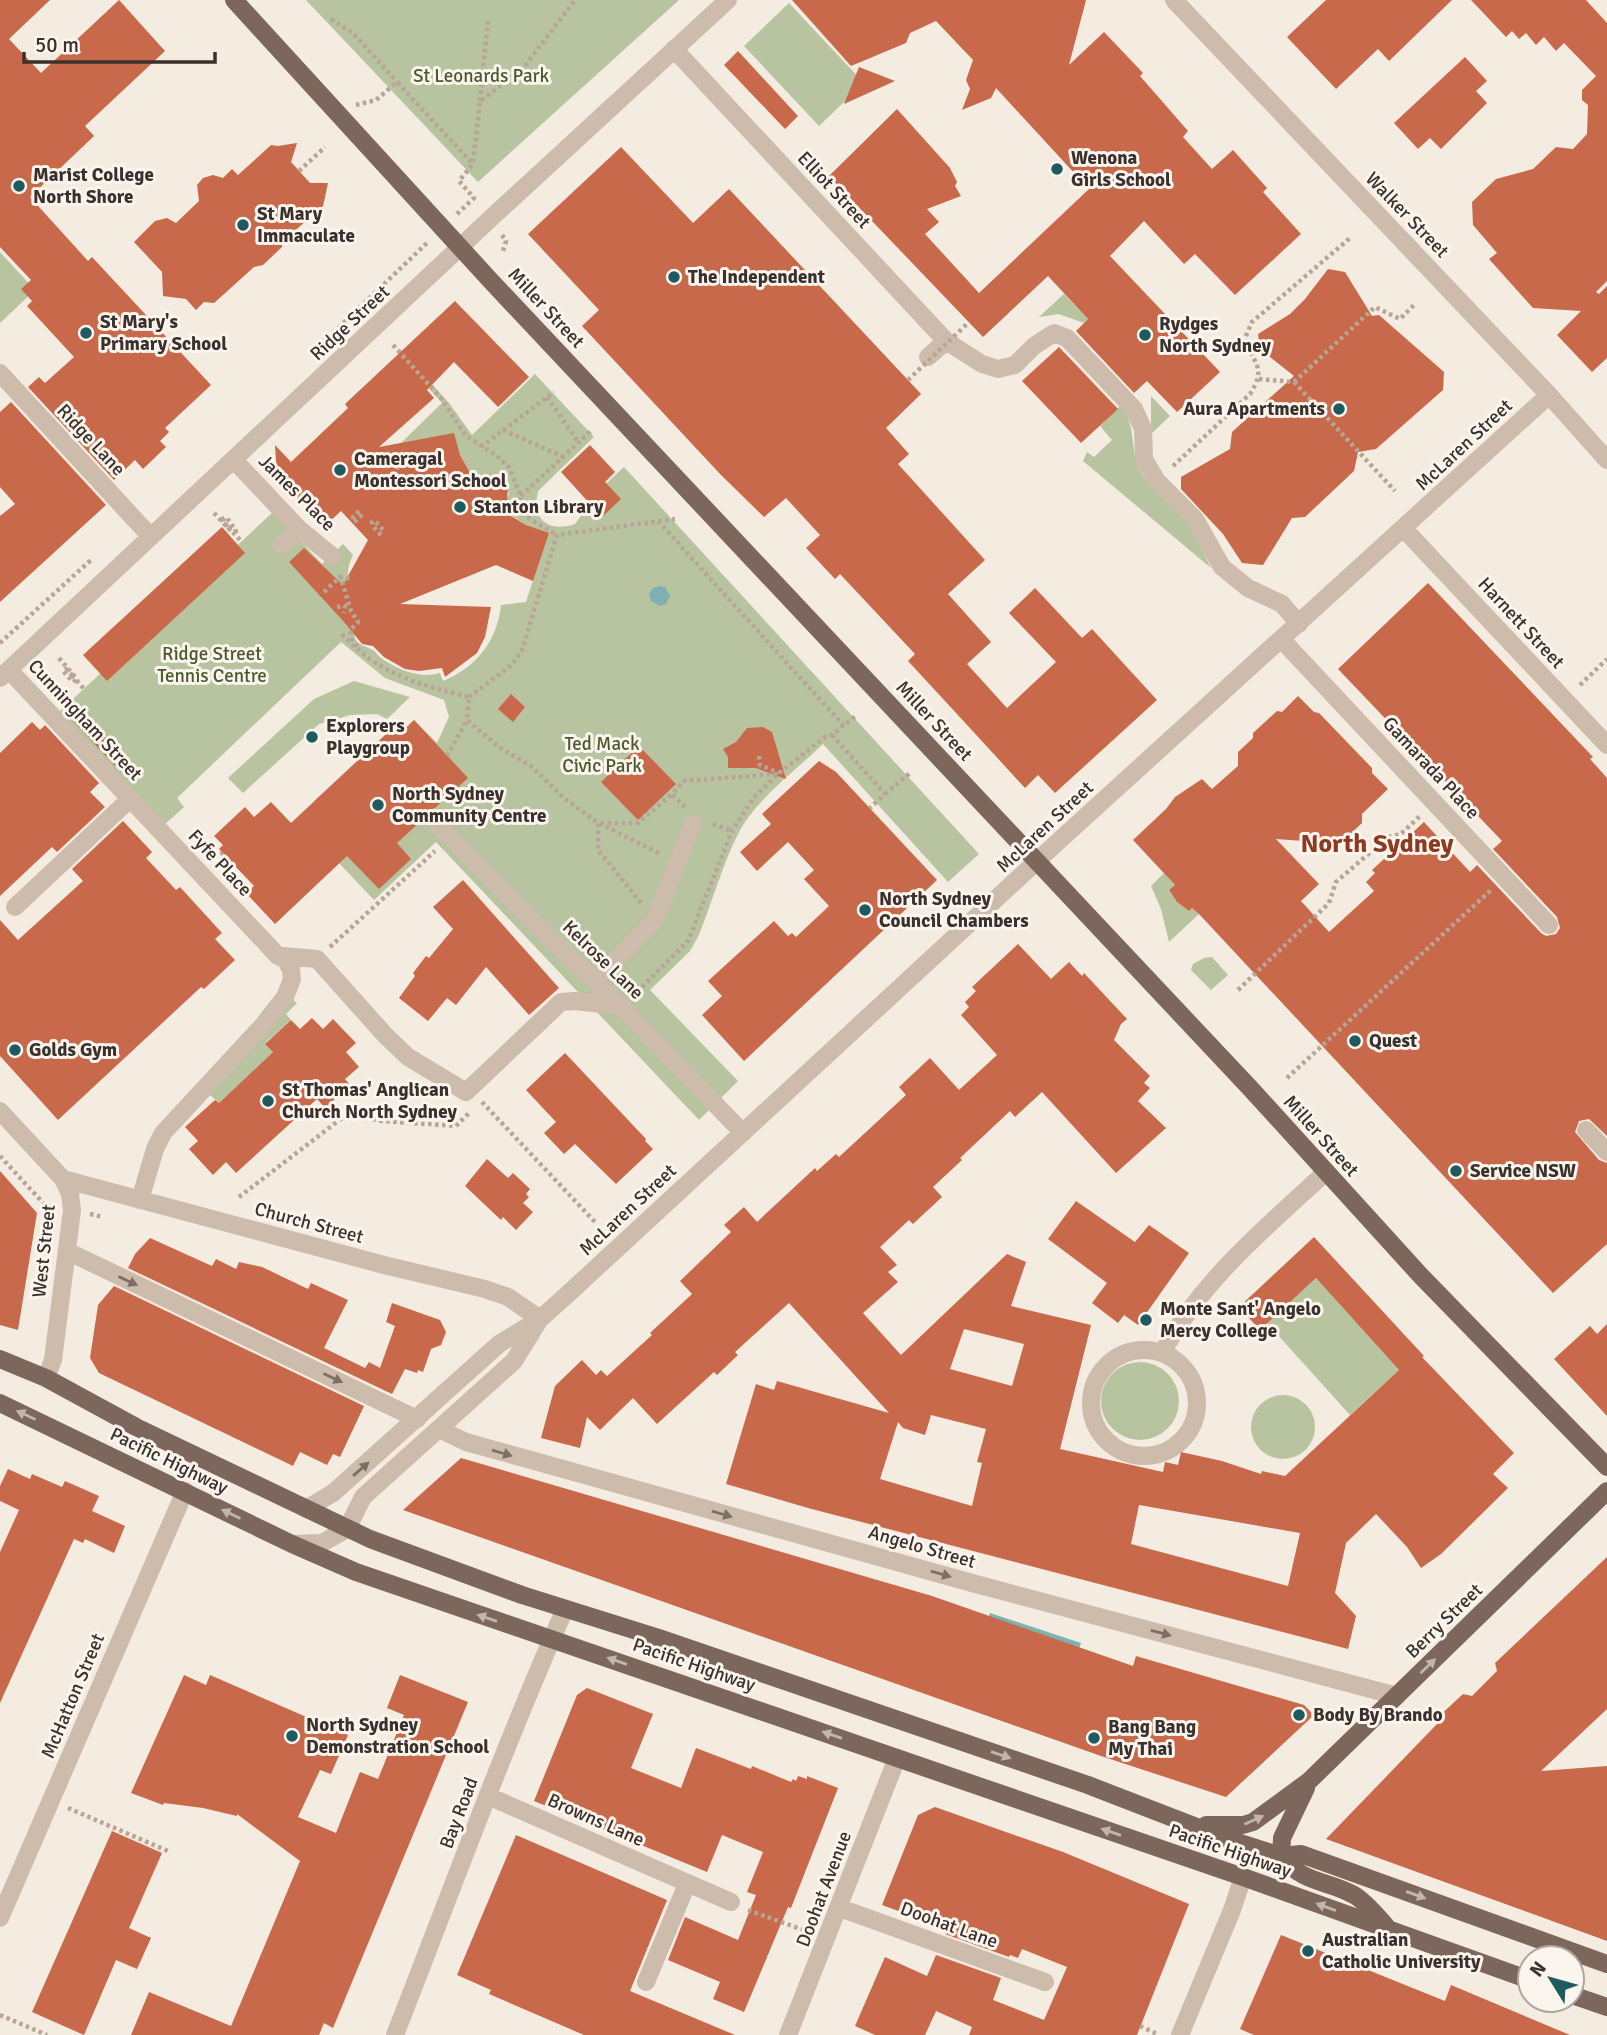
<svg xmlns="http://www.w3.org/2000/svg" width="1607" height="2035" viewBox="0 0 1607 2035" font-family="Signika,sans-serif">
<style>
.green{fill:#b8c4a0}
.water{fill:#7fb0b2}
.building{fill:#c8694b;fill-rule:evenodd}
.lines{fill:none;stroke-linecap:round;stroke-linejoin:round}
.path{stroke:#b9a596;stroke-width:4.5;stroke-dasharray:3.5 3.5;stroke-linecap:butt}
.minor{stroke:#cdbbac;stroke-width:18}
.major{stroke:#7d675c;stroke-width:18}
.path-bridge{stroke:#b9a596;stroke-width:4.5;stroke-dasharray:3.5 3.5;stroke-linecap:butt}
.oneway{fill:#7d6f65}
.oneway2{fill:#c2b5ac}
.poi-dot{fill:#1f5a5e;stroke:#fbf5ee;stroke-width:2.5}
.labels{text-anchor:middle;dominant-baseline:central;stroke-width:6;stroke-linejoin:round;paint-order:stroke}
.park-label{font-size:19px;fill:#4a5a2e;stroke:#fbf5ee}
.poi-label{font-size:19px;font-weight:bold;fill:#3b302b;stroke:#fbf5ee;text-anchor:start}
.street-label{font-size:19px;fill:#3b302b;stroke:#fbf5ee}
.district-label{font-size:26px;font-weight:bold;fill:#8c3b22;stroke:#fbf5ee}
</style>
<rect width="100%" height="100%" fill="#f4ebe1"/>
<path class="green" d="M306 0H679L478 182Z
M789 3 864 83 819 126 744 46Z
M0 252 35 290 0 323Z
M1064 294 1088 319 1084 323 1059 314 1039 317Z
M400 349 449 403 472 435 535 374 594 437 538 491 535 508C542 527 557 530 575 524L580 517 583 505 624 467 979 854 948 882 823 744C794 772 756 799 738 834 722 866 712 902 699 935L690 951 650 990 738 1081 699 1120 436 842 374 900 302 824 320 808 314 801 398 723 404 729 414 720 437 743 449 717 444 700 385 678 341 642 177 798 184 807 163 826 58 713 273 512 322 564 343 544 353 555C344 575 349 579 352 599 354 612 354 626 355 639 361 647 366 646 373 650 376 652 378 656 381 658 398 670 420 679 440 673L443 681C477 667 497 641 501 605L526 602 548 534 526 525 501 509 509 494C506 475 489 470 474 480L460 455 400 444 442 403 397 353Z
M1151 396 1170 416 1151 434Z
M1121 405C1137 425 1129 451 1141 472 1151 491 1168 500 1182 515 1195 529 1202 551 1211 568L1083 461 1087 452 1094 457 1112 440 1100 426Z
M354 681 410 697 387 719 377 714 350 715 319 724 243 793 228 778 314 699Z
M1164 873 1175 885 1169 890 1177 902 1189 911 1192 908 1199 914 1169 942 1161 909 1151 886Z
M1212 957 1228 975 1211 990 1191 970 1193 964 1204 958Z
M292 999 297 1003 286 1014 291 1020 265 1043 273 1052 219 1103 209 1094Z
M1316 1278 1399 1370 1350 1415 1267 1323Z
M1101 1401a39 39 0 1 1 78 0a39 39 0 1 1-78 0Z
M1251 1427a32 32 0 1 1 64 0a32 32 0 1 1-64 0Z"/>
<path class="water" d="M659 586 665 587 670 596 666 604 660 606 651 601 649 594 653 588Z
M990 1613 1081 1643 1073 1665 985 1627Z"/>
<path class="building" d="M0 0H50L9 39 41 73 119 0 165 51 85 126 94 136 30 197 88 261 92 257 211 385 165 428 169 432 160 441 166 447 143 469 135 460 114 480 28 387 39 377 45 383 74 357 27 306 32 301 21 289 31 280 0 247Z
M792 0H1086L1069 65 1104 32 1143 73 1140 76 1188 131 1183 137 1212 169 1233 150 1267 188 1263 192 1301 234 1235 295 1195 254 1184 264 1144 221 1110 256 1220 372 1177 412 1147 381 1134 393 1076 331 1088 319 1048 276 983 337 829 176 897 109 950 168 957 182 955 186 961 196 927 209 939 222 925 234 979 293 1089 189 996 88 991 98 962 110 970 89 966 80 973 60 936 21 910 33 906 43 851 66Z
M1326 0H1452L1389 61 1378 49 1336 89 1287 37Z
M1471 0H1586L1607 23V281L1596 292 1599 294 1607 286V358L1592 372 1557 335 1581 311 1533 308 1489 259 1497 253 1473 225 1472 202 1496 179 1533 169 1556 147 1573 149 1587 134 1588 105 1582 100V90L1596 76 1564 43 1556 51 1544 37 1536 45 1526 33 1519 39 1512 31 1506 37Z
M738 51 798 116 785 129 724 65Z
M1465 57 1487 81 1476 91 1487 103 1441 149 1430 138 1418 149 1394 123Z
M859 67 895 81 844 104Z
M297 143 291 162 310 183H328L323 206 282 242V247L263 265 254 267 214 303 204 302 196 310 186 299 163 296 162 272 134 242 155 221 167 218 176 223 199 201 197 185 203 178 213 175 223 178 232 169 238 175 271 145 278 146Z
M621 147 693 223 729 189 921 394 886 428 909 454 898 464 985 560 948 594 991 642 967 664 1007 708 1056 662 1009 613 1035 588 1082 638 1092 629 1157 700 1055 793 1038 775 1025 788 957 714 908 661 915 654 840 574 835 579 806 548 820 535 786 498 764 517 721 475 582 326 599 310 528 234Z
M1328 269 1345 272 1372 316 1379 315 1444 372 1443 390 1376 449 1358 452 1354 471 1305 517 1292 518 1263 565 1242 563 1223 534 1181 489V477L1230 449 1232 432 1294 376 1260 349 1258 334 1290 314 1305 299Z
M455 301 529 377 498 407 454 362 427 390 434 398 379 447 454 433 460 455 473 478 486 474 498 476 508 488 506 513 526 525 549 533 533 581 496 565 400 604 491 607 485 637 477 653 445 677 442 668 419 671 405 669 384 657 373 646 362 644 345 623 289 562 304 548 343 585 368 540 341 511 324 527 277 477 275 445 291 462 348 408 345 404Z
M1059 347 1118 409 1081 443 1022 381Z
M11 402 106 505 0 602V516L15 504 0 487V412Z
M590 445 615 472 605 482 621 499 602 517 561 472Z
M222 527 245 553 107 681 83 655Z
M1428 583 1593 757 1590 759 1607 778V1136L1589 1119 1579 1121 1575 1132 1599 1160 1607 1163V1244L1553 1293 1199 914 1192 908 1189 911 1177 902 1169 890 1175 885 1133 840 1166 809 1175 797 1202 779 1212 789 1238 766V752L1253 738V733L1277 711 1282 712 1298 696 1314 712 1319 713 1372 768V773L1388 789 1362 814V823L1343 841H1333L1331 843 1276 839 1319 884 1301 901 1329 932 1374 891 1366 882 1375 873 1372 870 1424 822 1470 872 1477 865 1541 933 1546 936 1556 934 1560 928 1557 917 1493 849 1502 841 1338 669Z
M511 694 525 707 513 722 498 709Z
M71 700 124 757 115 766 62 709Z
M414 720 468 778 435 808 425 811 421 821 397 843 411 859 379 889 347 856 275 924 246 893 254 886 219 849 223 845 214 836 245 807 254 817 271 802 291 823 398 723 404 730Z
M32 722 40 730 45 725 99 783 90 792 105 807 57 852 52 847 0 896V753Z
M763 727 772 732 786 779 756 768H728V757L723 749 736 742 747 728Z
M639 746 676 784 638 820 601 782Z
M819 761 836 772 937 880 744 1061 702 1015 722 996 708 981 774 921 788 936 792 933 796 937 829 906 804 879 814 870 788 842 757 871 740 852 771 824 762 814Z
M123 821 152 852 146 858 176 890 180 887 222 933 215 939 235 960 204 989 201 987 58 1120 0 1056V920L18 940 83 881 72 869Z
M463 880 559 988 529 1015 486 967 456 1005 447 998 428 1021 399 998 415 976 413 973 426 956 429 958 453 929 433 907Z
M1018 944 1051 979 1069 962 1082 976 1084 973 1127 1019 1121 1024 1114 1040 1150 1076 1144 1083 1150 1088 1138 1101 1166 1128 1116 1173 1042 1092 1015 1117 1010 1111 960 1158 962 1160 933 1187 942 1197 913 1224 909 1220 880 1247 897 1265 888 1272 898 1282 863 1313 901 1355 1007 1254 1026 1262 1011 1306 1091 1325 1060 1449 1163 1472 1165 1462 1178 1465 1181 1452 1222 1461 1261 1474 1262 1471 1285 1476 1399 1370 1316 1278 1260 1330 1239 1307 1314 1237 1424 1356 1422 1357 1514 1453 1493 1474 1508 1488 1441 1554 1421 1568 1407 1547 1376 1514 1346 1543 1335 1593 1356 1616 1348 1649 808 1508 726 1484 756 1384 774 1390 777 1381 889 1413 789 1303 735 1352 738 1355 717 1375 714 1372 657 1424 633 1398 600 1430 587 1417 580 1448 541 1438 555 1386 582 1360 596 1375 601 1370 607 1376 652 1335 650 1333 692 1294 680 1281 731 1232 724 1225 744 1207 757 1222 815 1168 817 1171 836 1154 839 1157 906 1095 899 1087 930 1058 959 1090 997 1055 961 1015 969 1007 965 1002 976 991 972 987ZM964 1329 1024 1344 1012 1386 950 1369ZM931 1415 986 1429 977 1462 982 1463 972 1506 880 1479 898 1422 903 1428 925 1435ZM1139 1505 1300 1533 1288 1586 1131 1544Z
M312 1018 323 1029 333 1019 356 1043 346 1052 359 1067 345 1079 350 1085 325 1108 317 1099 236 1173 226 1162 213 1175 189 1149 198 1141 185 1127 215 1100 219 1103 273 1052 265 1044 291 1020 300 1029Z
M565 1053 646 1139 645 1141 653 1149 616 1184 575 1144 564 1154 544 1133 556 1122 526 1090Z
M487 1159 508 1178 513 1173 530 1189 526 1194 529 1197 523 1203 533 1212 516 1230 503 1217 501 1220 465 1186Z
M0 1171 37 1213 18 1330 0 1325Z
M1076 1201 1135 1242 1149 1225 1189 1253 1138 1325 1124 1315 1118 1323 1092 1303 1107 1283 1048 1239Z
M150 1238 212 1266 216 1259 236 1269 239 1262 262 1267 308 1289 311 1283 348 1300 324 1348 365 1368 369 1362 380 1368 395 1326 386 1322 392 1303 440 1320 446 1332 441 1345 431 1349 423 1372 418 1370 417 1373 405 1369 392 1394 128 1268 135 1254Z
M114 1286 364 1406 340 1457 333 1454 327 1465 300 1452 293 1466 99 1373 90 1358 98 1305Z
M1607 1324V1416L1554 1359 1590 1326 1597 1334Z
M461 1458 932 1596 1133 1666 1136 1656 1304 1705 1314 1715 1226 1797 1101 1756 403 1510Z
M8 1469 30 1479 32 1474 62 1487 65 1481 99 1496 92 1511 125 1526 114 1553 85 1539 83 1543 74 1539 0 1703V1552L19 1510 0 1501V1486Z
M1607 1557V1709L1541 1771 1607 1766V1941L1326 1839 1438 1723 1435 1720 1463 1694 1472 1696 1497 1671 1495 1663Z
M184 1675 206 1685 210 1675 348 1735 331 1774 320 1770 298 1817 336 1833 360 1772 378 1779 404 1715 387 1708 400 1675 468 1702 333 2028 324 2023 319 2035H131L149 1992 231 2026 300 1861 237 1814V1816L203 1808 164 1803 163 1805 131 1793Z
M587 1688 653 1714 631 1768 681 1788 696 1748 751 1769 752 1766 791 1782 793 1779 796 1781 798 1776 807 1779V1776L838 1788 791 1908 788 1907 744 2012 713 1999 720 1982 668 1960 685 1917 738 1940 756 1895 747 1892 763 1852 722 1835 707 1872 534 1801 577 1695Z
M935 1807 1063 1852 1189 1904 1137 2035H969L972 2027 936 2011 925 2035H875L855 2026 885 1957 927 1976 936 1955 1001 1978 993 2000 1044 2020 1067 1967 1022 1949 1018 1958 1010 1955 1009 1957 945 1934 947 1929 882 1905 918 1815Z
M112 1831 162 1853 129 1928 151 1938 137 1969 116 1960 84 2035 32 2012Z
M516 1835 667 1900 630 1991 735 2035H584L489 1994 491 1990 457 1975Z
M1281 1935 1445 2001 1451 1985 1570 2035H1254L1240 2029Z"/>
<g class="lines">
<path class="path" d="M331 19 354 34 397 82
M480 101 488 20
M356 105 376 100 397 82 472 163
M299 171 325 147
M457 214 474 198 459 181 473 164 480 101 521 71 575 0
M502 235 506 241 503 251
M393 345 441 398 466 436 496 455 509 467 521 496 515 510 557 535
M313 352 428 242
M1259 379 1294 382 1395 491
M1294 382 1375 307 1400 319 1414 305
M547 397 579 443
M503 430 564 457
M481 447 554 392
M387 464 396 462 398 464 396 477 394 476V470
M1173 466 1250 394C1268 366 1252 364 1245 338L1252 322 1350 238
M521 496 592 430
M359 511 353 517 354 522 364 513
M214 513 232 532 236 531 227 518H224L223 521 228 527
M658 521 844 726
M381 535 372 525V522L375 521 385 532
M340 575 351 611 358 622 350 630 352 639 360 651
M324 592 340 577 351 579
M337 607 345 606 344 613
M342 634C377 673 419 685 469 697L467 720 499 747 531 766 564 798 598 823 659 853
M0 643 92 559
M59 658 75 677 76 680 73 682 63 671 66 669 72 675
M1580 685 1607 659
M469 697 512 665 522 650 557 535 675 519
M832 735 885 794 870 808
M447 756 467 720
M759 756 760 765 779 773
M885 794 910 773
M685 807 672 794 684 781 778 774
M713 824 732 831
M214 857 223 853
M641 903 598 850V823H638L672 794
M330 947 435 851
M1238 990 1329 903 1336 882 1388 837 1401 834 1421 815
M637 992 688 941 732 831 754 797 778 774 825 737 832 735 857 715
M1287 1078 1491 890
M482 1102 595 1222
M0 1156 45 1205 51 1206
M239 1197 342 1118 354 1115 382 1121 456 1126 470 1112
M90 1214 103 1217
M68 1808 168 1851
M748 1910 809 1932
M0 2015 47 2035
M1140 2026 1159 2035"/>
<path class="minor" d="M1174 0 1549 395 1607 460
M674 49 946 341 928 357
M946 341 982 364 998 369 1015 365 1034 346 1054 333 1067 338 1134 409 1143 429 1144 459 1157 481 1195 519 1222 567 1248 588 1282 604 1299 624
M0 373 151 537
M234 460 299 529 332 556
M1404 529 1607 745
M281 545 299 529
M1282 640 1549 925
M9 670 278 956 285 959 291 970 292 979 285 997 264 1024 163 1133 155 1149 140 1200
M0 678 490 219 728 0
M432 819 552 940 621 1006 743 1133
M15 907 130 799
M283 956 317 959 385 1035 408 1057 466 1092 561 1002 574 1001 621 1006
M596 980 655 920 693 824
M0 1111 63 1179 70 1194 72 1210 53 1360 46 1378
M1586 1130 1607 1152
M63 1179 384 1265 485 1289 508 1297 540 1319
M67 1251 417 1419
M1091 1403a53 53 0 1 1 106 0a53 53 0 1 1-106 0Z
M1162 1353C1202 1280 1265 1228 1326 1172
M439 1429 466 1442 972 1583 1397 1696
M306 1509 333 1493 499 1344 540 1319 569 1293 1062 838 1549 395
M292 1544 322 1543 347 1529 363 1497 514 1361 538 1322
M488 1796 731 1902
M840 1908 1045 1982
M0 1918 185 1491
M646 1982 687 1884
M395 2035C451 1892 503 1749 565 1609
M788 2035 897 1758
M1180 2035 1232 1910 1243 1877"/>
<path class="major" d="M234 0 490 280 1250 1088 1421 1276 1607 1467
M0 1359 46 1378 136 1427 370 1539 522 1595 659 1638 1088 1785 1225 1838 1281 1856 1301 1854 1607 1964
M0 1403 292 1544 356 1572 1243 1877 1530 1980
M1206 1825H1243L1253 1822 1309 1781 1607 1491
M1281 1856C1305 1885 1325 1879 1354 1895 1366 1902 1377 1916 1386 1926
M1281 1856 1282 1838 1306 1788
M1572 1995 1607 2007"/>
<path class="path-bridge" d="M908 380 969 322
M228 527 242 542
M72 675 84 689"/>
</g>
<defs><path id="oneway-solid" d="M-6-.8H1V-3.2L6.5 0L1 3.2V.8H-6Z" transform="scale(1.75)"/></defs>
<g class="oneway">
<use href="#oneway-solid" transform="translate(128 1281) rotate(25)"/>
<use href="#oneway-solid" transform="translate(333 1378) rotate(25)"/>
<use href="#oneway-solid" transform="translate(502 1453) rotate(16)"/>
<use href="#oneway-solid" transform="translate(361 1469) rotate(-41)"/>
<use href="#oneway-solid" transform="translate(722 1514) rotate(16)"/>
<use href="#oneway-solid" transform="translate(941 1574) rotate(16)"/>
<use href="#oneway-solid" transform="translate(1161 1633) rotate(15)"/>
</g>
<g class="oneway2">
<use href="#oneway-solid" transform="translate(26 1415) rotate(-155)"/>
<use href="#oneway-solid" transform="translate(231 1514) rotate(-154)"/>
<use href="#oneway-solid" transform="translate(487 1618) rotate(-161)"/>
<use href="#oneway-solid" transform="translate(617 1661) rotate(-161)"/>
<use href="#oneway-solid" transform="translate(1428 1666) rotate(-44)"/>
<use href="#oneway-solid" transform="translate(832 1735) rotate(-161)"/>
<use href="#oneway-solid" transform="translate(1001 1755) rotate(19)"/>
<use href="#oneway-solid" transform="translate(1254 1820) rotate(-24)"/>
<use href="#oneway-solid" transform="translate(1111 1832) rotate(-161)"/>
<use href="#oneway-solid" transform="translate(1416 1895) rotate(20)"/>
<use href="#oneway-solid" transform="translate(1326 1907) rotate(-160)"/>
</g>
<g class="poi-dot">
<circle cx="1057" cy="169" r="7"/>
<circle cx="19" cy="186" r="7"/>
<circle cx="243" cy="225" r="7"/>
<circle cx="674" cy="277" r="7"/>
<circle cx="86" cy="333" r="7"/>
<circle cx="1145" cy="335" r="7"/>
<circle cx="1339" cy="409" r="7"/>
<circle cx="340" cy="470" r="7"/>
<circle cx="460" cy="507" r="7"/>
<circle cx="312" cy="737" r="7"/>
<circle cx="378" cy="805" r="7"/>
<circle cx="865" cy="910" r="7"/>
<circle cx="1355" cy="1041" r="7"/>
<circle cx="15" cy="1050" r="7"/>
<circle cx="268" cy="1101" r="7"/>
<circle cx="1456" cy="1171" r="7"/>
<circle cx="1146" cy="1320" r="7"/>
<circle cx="1299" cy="1715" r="7"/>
<circle cx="292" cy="1736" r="7"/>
<circle cx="1094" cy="1738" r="7"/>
<circle cx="1308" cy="1951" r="7"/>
</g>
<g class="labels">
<g class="park-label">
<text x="481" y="76">St Leonards Park</text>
<text x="212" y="654">Ridge Street<tspan x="212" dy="22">Tennis Centre</tspan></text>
<text x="602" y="744">Ted Mack<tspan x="602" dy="22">Civic Park</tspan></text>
</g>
<g class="poi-label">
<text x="1071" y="158">Wenona<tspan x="1071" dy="22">Girls School</tspan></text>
<text x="33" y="175">Marist College<tspan x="33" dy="22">North Shore</tspan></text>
<text x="257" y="214">St Mary<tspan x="257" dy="22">Immaculate</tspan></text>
<text x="688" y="277">The Independent</text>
<text x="100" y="322">St Mary's<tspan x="100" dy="22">Primary School</tspan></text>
<text x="1159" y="324">Rydges<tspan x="1159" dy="22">North Sydney</tspan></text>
<text x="1325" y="409" text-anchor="end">Aura Apartments</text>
<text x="354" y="459">Cameragal<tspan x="354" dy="22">Montessori School</tspan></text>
<text x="474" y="507">Stanton Library</text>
<text x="326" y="726">Explorers<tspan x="326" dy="22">Playgroup</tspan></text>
<text x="392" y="794">North Sydney<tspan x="392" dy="22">Community Centre</tspan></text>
<text x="879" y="899">North Sydney<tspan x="879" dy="22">Council Chambers</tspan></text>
<text x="1369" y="1041">Quest</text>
<text x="29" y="1050">Golds Gym</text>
<text x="282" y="1090">St Thomas' Anglican<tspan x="282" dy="22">Church North Sydney</tspan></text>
<text x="1470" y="1171">Service NSW</text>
<text x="1160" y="1309">Monte Sant' Angelo<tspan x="1160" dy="22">Mercy College</tspan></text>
<text x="1313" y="1715">Body By Brando</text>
<text x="306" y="1725">North Sydney<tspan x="306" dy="22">Demonstration School</tspan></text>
<text x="1108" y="1727">Bang Bang<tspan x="1108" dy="22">My Thai</tspan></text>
<text x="1322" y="1940">Australian<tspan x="1322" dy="22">Catholic University</tspan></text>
</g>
<g class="street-label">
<text transform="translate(834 190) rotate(47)">Elliot Street</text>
<text transform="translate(1407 215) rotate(46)">Walker Street</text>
<text transform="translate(546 308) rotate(47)">Miller Street</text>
<text transform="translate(350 323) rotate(-43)">Ridge Street</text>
<text transform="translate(91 440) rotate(47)">Ridge Lane</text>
<text transform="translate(1464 445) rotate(-43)">McLaren Street</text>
<text transform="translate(297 493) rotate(45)">James Place</text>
<text transform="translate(1521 623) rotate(47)">Harnett Street</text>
<text transform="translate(85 720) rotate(47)">Cunningham Street</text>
<text transform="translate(934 721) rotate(47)">Miller Street</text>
<text transform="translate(1431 768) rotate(47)">Gamarada Place</text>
<text transform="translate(1045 827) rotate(-43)">McLaren Street</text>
<text transform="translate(220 863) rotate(47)">Fyfe Place</text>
<text transform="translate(603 960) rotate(44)">Kelrose Lane</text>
<text transform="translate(1321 1136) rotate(48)">Miller Street</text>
<text transform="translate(628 1210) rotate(-43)">McLaren Street</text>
<text transform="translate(309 1223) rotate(15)">Church Street</text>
<text transform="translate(44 1251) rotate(-84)">West Street</text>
<text transform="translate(169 1461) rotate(26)">Pacific Highway</text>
<text transform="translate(922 1547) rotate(16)">Angelo Street</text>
<text transform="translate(1444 1621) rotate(-44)">Berry Street</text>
<text transform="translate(694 1665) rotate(19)">Pacific Highway</text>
<text transform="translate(73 1696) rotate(-67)">McHatton Street</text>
<text transform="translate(459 1813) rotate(-69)">Bay Road</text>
<text transform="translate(596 1820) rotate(24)">Browns Lane</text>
<text transform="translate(1230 1851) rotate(19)">Pacific Highway</text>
<text transform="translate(824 1889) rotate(-69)">Doohat Avenue</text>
<text transform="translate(949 1925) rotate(20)">Doohat Lane</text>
</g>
<g class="district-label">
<text x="1377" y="844">North Sydney</text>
</g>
</g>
<g transform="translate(1551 1979) rotate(307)"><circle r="33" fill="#fbf5ee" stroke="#aea6a0" stroke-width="2"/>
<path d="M0-5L12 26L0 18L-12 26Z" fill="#1f5a5e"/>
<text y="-10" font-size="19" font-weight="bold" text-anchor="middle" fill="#3b302b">N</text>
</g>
<path d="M24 52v10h191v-10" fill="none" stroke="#3b302b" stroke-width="3.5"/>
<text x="35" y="52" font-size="21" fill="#3b302b" stroke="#fbf5ee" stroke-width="5" paint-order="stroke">50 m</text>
</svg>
